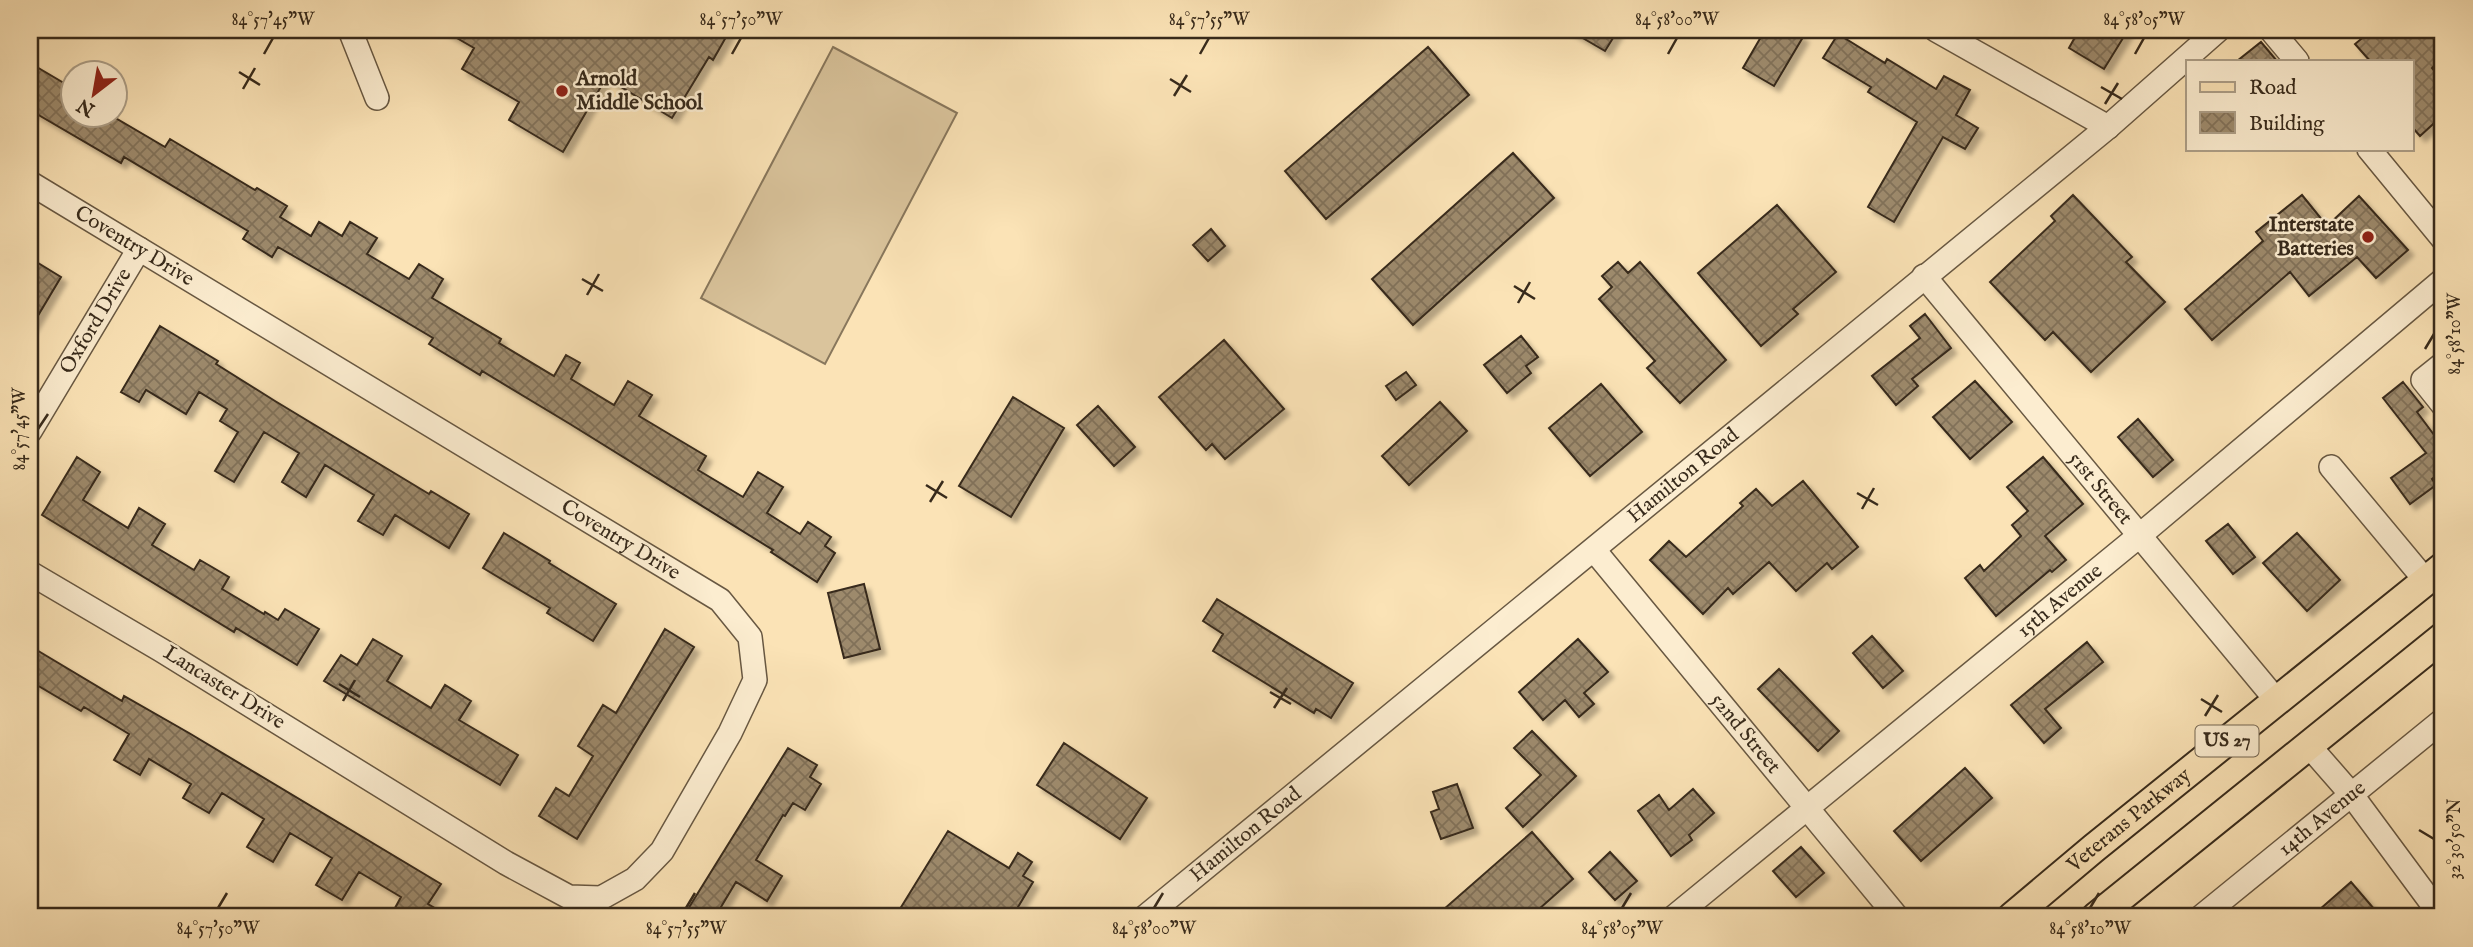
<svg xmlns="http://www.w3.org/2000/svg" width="2473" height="947" viewBox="0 0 2473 947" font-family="'IM FELL English',serif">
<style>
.pitch{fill:#dac49c;stroke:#88775c;stroke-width:2}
.building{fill:url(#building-cross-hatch);stroke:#372a1b;stroke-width:2;filter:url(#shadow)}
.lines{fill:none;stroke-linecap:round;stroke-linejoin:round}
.minor-casing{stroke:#685842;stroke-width:26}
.major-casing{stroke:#372a1b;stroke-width:32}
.minor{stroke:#fcedd0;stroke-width:23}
.major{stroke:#fbe3b6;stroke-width:28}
.ticks{fill:none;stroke:#372a1b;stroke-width:2.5}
.poi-dot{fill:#8f2418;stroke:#fcedd0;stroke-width:2.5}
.labels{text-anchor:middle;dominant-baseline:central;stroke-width:5;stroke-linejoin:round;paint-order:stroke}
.shield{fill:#fcedd0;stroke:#726451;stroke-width:2}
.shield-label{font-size:19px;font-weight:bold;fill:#372a1b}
.poi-label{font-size:21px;font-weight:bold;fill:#372a1b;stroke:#fcedd0;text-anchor:start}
.street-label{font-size:21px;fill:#372a1b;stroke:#fcedd0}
.neatline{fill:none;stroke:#372a1b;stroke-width:2.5}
.ticks-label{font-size:18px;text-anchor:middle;fill:#372a1b}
</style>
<defs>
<pattern id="building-cross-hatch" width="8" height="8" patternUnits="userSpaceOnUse" patternTransform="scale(1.75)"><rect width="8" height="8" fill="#9d8a6c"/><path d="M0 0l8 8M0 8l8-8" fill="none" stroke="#817158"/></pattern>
<filter id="shadow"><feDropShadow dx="5.5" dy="5.5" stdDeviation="2" flood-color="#0004"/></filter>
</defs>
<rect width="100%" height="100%" fill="#fbe3b6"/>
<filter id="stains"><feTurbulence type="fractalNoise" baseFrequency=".00286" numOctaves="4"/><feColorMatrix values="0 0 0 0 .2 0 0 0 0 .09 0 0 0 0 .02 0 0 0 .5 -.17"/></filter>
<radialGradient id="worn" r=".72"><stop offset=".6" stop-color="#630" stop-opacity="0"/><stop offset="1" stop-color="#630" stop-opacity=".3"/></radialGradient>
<path class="pitch" d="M833 47 957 113 825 364 701 298Z"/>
<path class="building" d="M443 30H547L560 37 565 30H730L713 60 709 57 672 118 606 78 563 152 509 120 519 102 462 69 474 48Z
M1569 30H1618L1605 51Z
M1765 30H1791L1803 37 1774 86 1743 68Z
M2079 30H2128L2104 69 2069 48Z
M2372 30H2443V58L2432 68 2443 81V115L2420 136 2412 127V61H2370L2355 44Z
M1838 34 1885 63 1887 59 1936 89 1944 76 1970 90 1956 115 1978 128 1965 149 1943 137 1894 222 1868 207 1917 122 1868 92 1871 87 1823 58Z
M2261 42 2277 61H2237Z
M1428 47 1469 95 1326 219 1285 171Z
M30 63 74 89V116H112L165 147 170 139 255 190 257 188 287 206 280 217 311 236 319 222 342 236 350 222 377 238 367 254 409 279 419 264 443 279 432 298 501 339 499 343 554 376 566 355 580 363 571 379 614 405 628 381 652 395 639 416 706 456 698 470 743 497 758 472 783 487 767 513 800 534 808 522 831 537 825 546 835 553 817 582 771 552 773 550 570 424 482 371 480 375 429 344 433 338 347 287 278 247 272 257 243 239 248 231 124 157 121 163 30 110Z
M1513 153 1554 198 1413 325 1372 279Z
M2073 195 2132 257 2126 262 2165 302 2091 372 2053 332 2045 340 1990 282 2055 221 2051 216Z
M2302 195 2327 226 2359 196 2408 250 2376 278 2357 257 2309 296 2290 272 2212 340 2185 309 2263 241 2256 232Z
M1777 205 1836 272 1793 309 1798 314 1761 346 1698 273Z
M1211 229 1225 246 1208 261 1193 245Z
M30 258 61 277 30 329Z
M1618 262 1628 273 1640 262 1726 360 1680 403 1647 368 1655 361 1599 299 1612 287 1602 276Z
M1925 314 1951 348 1912 379 1918 386 1896 405 1872 376 1920 338 1910 326Z
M160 326 218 361 216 364 275 401 429 494 431 491 469 514 449 548 395 515 383 535 358 521 374 495 325 465 306 497 282 482 299 453 264 432 234 482 215 471 238 432 220 421 227 409 199 392 186 414 146 390 139 402 121 392Z
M1521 336 1538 357 1526 366 1531 373 1507 393 1484 365Z
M1224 340 1284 409 1225 459 1212 444 1206 450 1159 397Z
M1406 372 1416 385 1396 400 1386 386Z
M1975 381 2012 422 1970 459 1933 417Z
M2403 382 2423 407 2417 412 2440 443 2443 441V475L2441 472 2432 479 2436 485 2410 504 2391 478 2426 453 2383 398Z
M1601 384 1642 432 1590 476 1549 428Z
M1013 397 1064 428 1011 517 959 486Z
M1440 402 1467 431 1409 485 1382 456Z
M1098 406 1135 447 1114 466 1077 425Z
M2138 419 2173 460 2153 477 2118 437Z
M77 457 100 472 83 500 128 528 139 508 165 524 152 545 194 570 200 560 229 577 222 589 264 614 265 612 278 620 285 609 319 629 297 665 236 628 234 632 42 515Z
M2043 457 2083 504 2045 536 2066 560 2052 572 2050 570 1996 616 1965 578 1980 565 1984 571 2021 536 2012 525 2028 511 2007 487Z
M1803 481 1858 547 1832 569 1827 563 1796 591 1769 562 1733 594 1728 588 1703 614 1650 560 1669 541 1686 557 1743 506 1740 503 1756 489 1772 506Z
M2228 524 2255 557 2233 574 2206 541Z
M504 533 550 561 549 563 616 604 593 641 547 613 550 608 483 568Z
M2297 533 2340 580 2307 611 2263 563Z
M864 584 880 649 844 658 828 593Z
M1217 599 1353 683 1331 718 1316 709 1314 713 1213 651 1223 634 1203 621Z
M665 629 694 647 577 839 539 816 556 788 569 796 593 756 578 746 603 705 616 713Z
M1872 636 1903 671 1883 688 1853 653Z
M373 639 402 656 387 681 431 708 445 685 471 701 459 720 518 755 500 785 324 681 341 655 357 665Z
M1578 639 1608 672 1584 693 1594 704 1579 717 1565 700 1543 720 1519 692Z
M2087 642 2103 662 2045 709 2061 728 2044 743 2011 705Z
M30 646 122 701 124 696 189 733 441 884 428 904 450 917H390L401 897 359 872 342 900 316 885 332 858 290 833 273 862 247 847 264 819 222 793 209 813 183 798 191 784 149 759 140 775 114 760 129 734 84 707 81 711 30 681Z
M1779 669 1839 731 1818 751 1758 689Z
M1532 731 1576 776 1523 827 1506 808 1541 775 1514 748Z
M1064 743 1147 798 1120 839 1037 785Z
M788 748 817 765 810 777 821 784 805 810 793 803 785 816 783 815 756 860 782 876 767 901 736 882 715 917H683Z
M1965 768 1992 798 1921 861 1894 831Z
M1457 784 1473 828 1441 839 1431 812 1439 809 1433 792Z
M1693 789 1714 813 1689 835 1692 840 1671 856 1638 811 1659 795 1669 810Z
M948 831 1009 868 1018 853 1032 862 1023 876 1033 882 1012 917H895Z
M1532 832 1573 879 1530 917H1435Z
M1801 847 1824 873 1796 897 1773 871Z
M1610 852 1637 881 1615 900 1589 872Z
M2351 882 2381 917H2311Z"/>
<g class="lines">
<g class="minor-casing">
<g id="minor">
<path d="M350 30 377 98"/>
<path d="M1936 30 2108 127"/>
<path d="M2271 30 2297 61"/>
<path d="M2369 149 2443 239"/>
<path id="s1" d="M30 183 720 600 750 637 755 680 730 733 662 851 635 879 601 898 569 897 506 863 161 650 30 573"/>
<path id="s2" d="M1924 276 2277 701"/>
<path d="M2443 364 2423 380 2443 405"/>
<path id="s3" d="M30 431 139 249"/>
<path d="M2331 467 2426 581"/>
<path id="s4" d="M1594 550 1897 917"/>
<path d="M2310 747 2351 794 2442 917"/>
<path id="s5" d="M1145 917 2108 127 2218 30"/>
<path id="s6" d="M1674 917 2139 536 2443 280"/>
<path id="s7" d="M2201 917 2443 720"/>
</g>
</g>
<g class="major-casing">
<g id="major">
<path id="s8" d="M2012 917 2094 848 2443 567"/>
<path d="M2096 917 2443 637"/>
</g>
</g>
<use href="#minor" class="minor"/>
<use href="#major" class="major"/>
</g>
<path class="ticks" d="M264 54 273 38M732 54 741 38M1200 54 1209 38M1668 54 1677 38M2135 54 2144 38M239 72 260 85M1170 79 1191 92M2101 87 2122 99M243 89 255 68M1174 96 1187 75M2105 104 2118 83M582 279 603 291M1514 286 1535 299M587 295 599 274M1518 303 1530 282M2425 349 2434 334M38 429 48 414M926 485 947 498M1857 493 1878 505M930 502 943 481M1862 509 1874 488M339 684 360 697M1270 692 1291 704M2201 699 2222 712M343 701 355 680M1274 708 1287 688M2205 716 2218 695M2419 830 2434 839M218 908 227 893M686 908 695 893M1154 908 1163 893M1622 908 1631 893M2090 908 2099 893"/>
<g class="poi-dot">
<circle cx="562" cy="91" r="7"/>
<circle cx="2368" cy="237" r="7"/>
</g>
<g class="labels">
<rect class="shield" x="2195.5" y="725.5" width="63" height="31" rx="5"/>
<g class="shield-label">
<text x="2227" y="741">US 27</text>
</g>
<g class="poi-label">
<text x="576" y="79">Arnold<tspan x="576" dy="24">Middle School</tspan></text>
<text x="2354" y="225" text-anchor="end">Interstate<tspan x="2354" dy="24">Batteries</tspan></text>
</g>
<g class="street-label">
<text stroke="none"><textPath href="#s1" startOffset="122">Coventry Drive</textPath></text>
<text stroke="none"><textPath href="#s3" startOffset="128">Oxford Drive</textPath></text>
<text stroke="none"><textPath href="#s5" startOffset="696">Hamilton Road</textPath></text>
<text stroke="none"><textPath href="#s2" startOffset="276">51st Street</textPath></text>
<text stroke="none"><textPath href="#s1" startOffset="690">Coventry Drive</textPath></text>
<text stroke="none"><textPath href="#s6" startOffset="499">15th Avenue</textPath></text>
<text transform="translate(224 688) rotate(32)">Lancaster Drive</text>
<text stroke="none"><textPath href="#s4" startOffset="238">52nd Street</textPath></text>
<text stroke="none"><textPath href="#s7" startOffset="156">14th Avenue</textPath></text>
<text stroke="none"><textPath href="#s8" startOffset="152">Veterans Parkway</textPath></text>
<text stroke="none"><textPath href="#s5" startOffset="130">Hamilton Road</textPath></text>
</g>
</g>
<rect width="2473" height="947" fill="none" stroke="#fbe3b6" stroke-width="77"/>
<rect x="2186" y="60" width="228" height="91" fill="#fcedd0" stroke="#ad9f88" stroke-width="2"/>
<rect x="2200" y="82" width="35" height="10" fill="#fbe3b6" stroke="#ad9f88" stroke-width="2"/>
<text x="2249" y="94" font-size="21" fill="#372a1b">Road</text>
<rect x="2200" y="112" width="35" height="21" fill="url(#building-cross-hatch)" stroke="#ad9f88" stroke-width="2"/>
<text x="2249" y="130" font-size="21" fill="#372a1b">Building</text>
<g transform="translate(94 94) rotate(211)"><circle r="33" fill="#fcedd0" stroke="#ad9f88" stroke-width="2"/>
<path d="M0-5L12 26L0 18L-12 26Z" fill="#8f2418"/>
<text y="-10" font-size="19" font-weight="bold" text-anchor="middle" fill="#372a1b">N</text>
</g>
<rect x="38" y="38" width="2396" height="870" class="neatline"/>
<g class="ticks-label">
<text x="273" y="25">84°57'45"W</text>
<text x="741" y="25">84°57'50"W</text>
<text x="1209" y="25">84°57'55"W</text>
<text x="1677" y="25">84°58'00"W</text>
<text x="2144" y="25">84°58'05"W</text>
<text transform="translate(2454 334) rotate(-90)" y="6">84°58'10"W</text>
<text transform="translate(19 429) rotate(-90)" y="6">84°57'45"W</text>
<text transform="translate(2454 839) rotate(-90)" y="6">32°30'50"N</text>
<text x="218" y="934">84°57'50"W</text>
<text x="686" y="934">84°57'55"W</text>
<text x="1154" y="934">84°58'00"W</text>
<text x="1622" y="934">84°58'05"W</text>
<text x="2090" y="934">84°58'10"W</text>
</g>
<rect width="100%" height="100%" filter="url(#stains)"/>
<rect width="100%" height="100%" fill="url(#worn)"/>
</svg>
